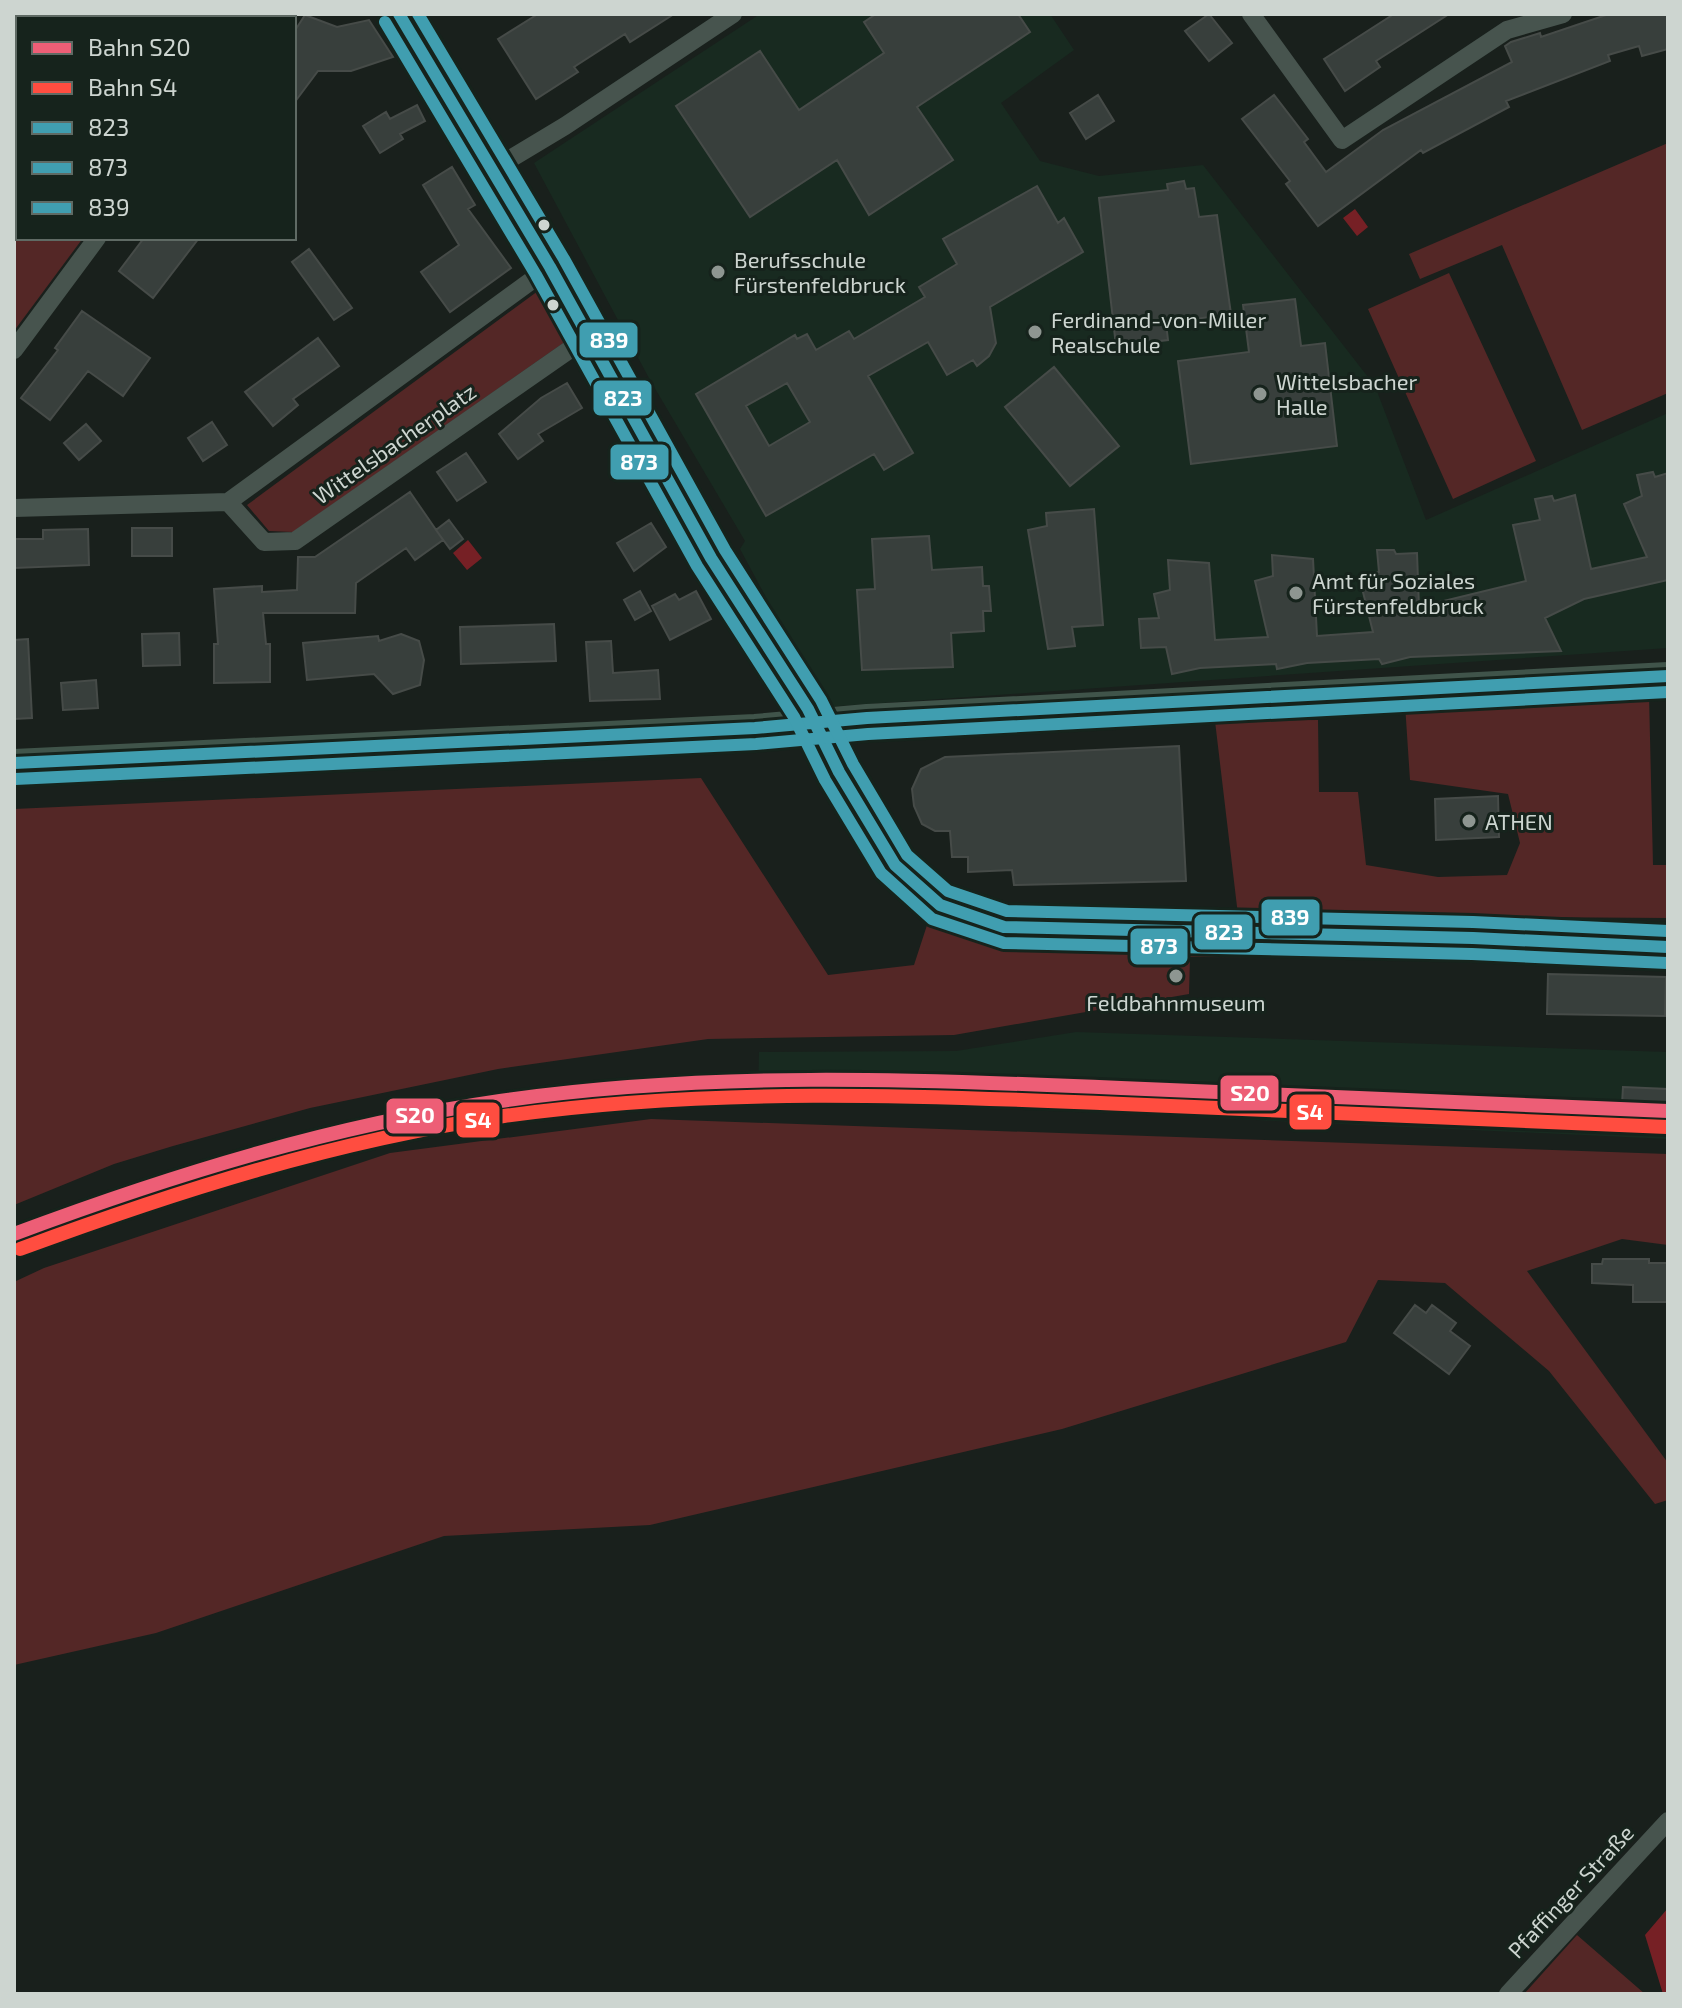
<svg xmlns="http://www.w3.org/2000/svg" width="1682" height="2008" viewBox="0 0 1682 2008" font-family="'Exo 2',sans-serif">
<style>
.built{fill:#182a20}
.green{fill:#542726}
.water{fill:#762025}
.building{fill:#383f3c;stroke:#464b48;stroke-width:2;fill-rule:evenodd}
.lines{fill:none;stroke-linecap:round;stroke-linejoin:round}
.street{stroke:#47544e;stroke-width:18}
.primary{stroke:#40544a;stroke-width:28}
.bus-1-casing{stroke:#16231c;stroke-width:18}
.bus-2-casing{stroke:#16231c;stroke-width:18}
.bus-3-casing{stroke:#16231c;stroke-width:18}
.bus-1{stroke:#409eb0;stroke-width:12}
.bus-2{stroke:#409eb0;stroke-width:12}
.bus-3{stroke:#409eb0;stroke-width:12}
.rail-1-casing{stroke:#16231c;stroke-width:20}
.rail-2-casing{stroke:#16231c;stroke-width:20}
.rail-1{stroke:#ed5e76;stroke-width:14}
.rail-2{stroke:#ff4d40;stroke-width:14}
.bus-dot{fill:#cdd5d0;stroke:#16231c;stroke-width:3}
.poi-dot{fill:#8e9691;stroke:#16231c;stroke-width:3}
.labels{text-anchor:middle;dominant-baseline:central;stroke-width:6;stroke-linejoin:round;paint-order:stroke}
.poi-label{font-size:22px;fill:#cdd5d0;stroke:#16231c;text-anchor:start}
.street-label{font-size:22px;fill:#cdd5d0;stroke:#16231c}
.line-badge{stroke:#16231c;stroke-width:3}
.badge-label{font-size:22px;text-anchor:middle;font-weight:bold;fill:#fff}
</style>
<rect width="100%" height="100%" fill="#19201c"/>
<path class="built" d="M760 14H1050L1074 50 1001 103 1040 161 1099 176 1203 165 1375 386 1426 520 1668 413V648L825 707 740 549 745 541 650 380 534 163Z
M1076 1032 1668 1052V1139L758 1097 759 1052 956 1051Z"/>
<path class="green" d="M14 14H172L180 18H18V238H83L14 331Z
M1668 143V393L1582 430 1502 245 1420 279 1409 254Z
M1449 273 1536 461 1453 499 1368 309Z
M538 291 569 339 293 532 269 531 247 505Z
M1649 695 1653 865H1668V918L1238 915 1215 721 1318 720 1319 792H1358L1366 865 1438 877 1507 875 1520 843 1508 794 1410 780 1405 704Z
M701 778 828 975 914 965 930 916 1003 938 1122 946 1456 949 1458 958 1190 957 1189 994 954 1035 708 1039 498 1069 310 1108 173 1146 114 1164 14 1205V809Z
M651 1119 1668 1154V1245L1622 1239 1527 1271 1668 1463V1500L1655 1504 1549 1371 1445 1283 1378 1280 1346 1342 1062 1429 650 1525 444 1536 156 1633 14 1665V1282L44 1268 390 1153Z
M1577 1935 1645 1994H1524Z"/>
<path class="water" d="M1355 209 1368 227 1357 236 1343 218Z
M468 540 482 558 467 570 453 553Z
M1668 1908V1994H1663L1645 1935Z"/>
<path class="building" d="M538 14H674L630 42 625 34 574 67 578 72 536 99 498 39Z
M876 14H1018L1030 32 917 107 953 160 869 215 837 160 750 217 676 106 760 51 799 110 884 53 864 22Z
M1209 14 1232 43 1209 61 1185 31Z
M1394 14H1449L1376 61 1380 67 1345 91 1324 59Z
M1609 14H1668V49L1642 56 1639 46 1608 55 1610 61 1506 101 1509 107 1423 153 1421 150 1318 226 1286 184 1290 181 1242 119 1274 95 1308 139 1304 142 1326 172 1383 130 1512 62 1505 46 1511 42 1540 33 1541 37Z
M305 15 337 27 369 20 393 57 351 71H318L294 103V32Z
M1098 95 1114 121 1086 139 1070 113Z
M417 105 425 121 400 134 403 139 380 153 363 126 386 112 390 119Z
M452 167 475 205 468 209 511 268 450 312 421 272 459 245 423 185Z
M1184 181 1186 189 1194 188 1199 217 1217 215 1231 314 1166 323 1168 340 1116 346 1099 198 1168 190 1167 184Z
M1037 186 1058 223 1064 218 1083 252 990 307 996 343 989 356 977 366 973 360 947 375 928 342 868 376 913 453 884 470 874 454 766 516 696 394 795 335 797 339 807 334 816 350 849 331 854 339 925 297 919 287 957 264 943 239ZM787 383 810 422 769 446 746 406Z
M144 238H199L153 298 119 271Z
M309 249 352 308 334 320 292 262Z
M1295 299 1301 346 1325 343 1337 446 1191 464 1178 361 1249 352 1243 305Z
M82 311 150 358 123 396 88 371 50 420 21 398 58 350 55 348Z
M318 338 339 366 293 399 298 405 273 426 245 392Z
M1054 367 1119 446 1070 486 1005 407Z
M567 383 582 408 538 434 543 441 518 459 499 434 541 398Z
M212 422 227 445 203 461 188 438Z
M86 424 101 441 79 460 64 443Z
M466 453 486 482 457 501 437 472Z
M1653 472 1655 477 1668 473V580L1584 599 1545 618 1561 651 1410 657 1382 664 1379 659 1307 663 1277 669 1276 664 1200 668 1172 674 1166 647 1141 648 1139 619 1159 618 1154 594 1170 590 1168 560 1209 563 1215 640 1268 637 1255 581 1273 576 1272 555 1313 559 1317 636 1373 632 1359 576 1379 572 1377 550H1394L1396 554 1417 553 1419 607 1526 581 1513 525 1540 520 1535 499 1552 496 1554 501 1575 495 1591 569 1647 557 1624 504 1642 496 1637 475Z
M410 492 443 540 415 560 406 548 356 583 355 613H263L266 644H270V682L214 683V644H218L214 589 262 586V592L297 590 298 557H315Z
M1094 509 1103 625 1072 627 1075 646 1048 649 1028 530 1047 526 1046 513Z
M449 520 463 539 450 549 436 530Z
M651 523 666 547 634 571 617 543Z
M132 528H172V556H132Z
M88 529 89 565 14 568V539H43V530Z
M929 536 932 570 982 567 983 586H989L991 611H983L984 631 951 633 953 667 862 670 857 590 875 589 872 539Z
M640 591 651 611 635 620 624 600Z
M696 591 711 619 670 640 652 606 675 594 679 600Z
M554 624 556 661 461 664 460 627Z
M179 633 180 665 143 666 142 634Z
M401 634 419 641 424 660 420 685 393 694 374 674 307 680 303 643 378 636 379 641Z
M28 639 32 718 14 719V640Z
M611 641 613 673 658 670 660 699 590 701 586 642Z
M96 680 98 708 63 710 61 683Z
M1179 746 1186 881 1014 885 1012 870 968 872V857H952L950 831H935L922 824 914 806 912 789 921 769 945 757Z
M1498 796 1499 837 1436 840 1435 799Z
M1548 974 1666 977 1665 1016 1547 1014Z
M1623 1087 1668 1089V1105L1622 1104Z
M1603 1259H1649V1263H1668V1302H1633V1285L1592 1283V1264H1602Z
M1415 1305 1426 1313 1432 1305 1456 1323 1450 1331 1470 1346 1449 1374 1394 1333Z"/>
<g class="lines">
<path class="street" d="M399 14 550 267 711 558 808 709 839 772 895 865 940 905 1004 927 1473 938 1668 947
M1251 14 1342 140 1507 30 1563 14
M260 18 263 14
M492 170 565 126 733 14
M14 350 97 238
M228 502 264 542 295 541 589 336
M14 508 228 502 550 267
M1508 1994 1668 1821"/>
<path class="primary" d="M14 763 755 728 867 718 1668 676"/>
<g class="bus-1-casing">
<path id="bus-1" d="M399 14 550 267 711 558 808 709 839 772 895 865 940 905 1004 927 1473 938 1668 947
M14 763 755 728 867 718 1668 676"/>
</g>
<g class="bus-2-casing">
<path id="bus-2" d="M385 22 536 275 697 566 794 717 825 780 881 873 932 919 1004 943 1472 954 1667 963
M15 779 756 744 868 734 1668 692"/>
</g>
<g class="bus-3-casing">
<path id="bus-3" d="M418 14 564 259 725 550 821 700 853 764 907 855 948 891 1007 911 1473 922 1668 931"/>
</g>
<use href="#bus-1" class="bus-1"/>
<use href="#bus-2" class="bus-2"/>
<use href="#bus-3" class="bus-3"/>
<g class="rail-1-casing">
<path id="rail-1" d="M14 1234C172 1175 333 1125 500 1101 707 1071 914 1079 1121 1088 1304 1095 1486 1103 1668 1111"/>
</g>
<g class="rail-2-casing">
<path id="rail-2" d="M20 1249C177 1191 337 1140 504 1116 710 1087 916 1095 1123 1104 1304 1112 1486 1119 1667 1127"/>
</g>
<use href="#rail-1" class="rail-1"/>
<use href="#rail-2" class="rail-2"/>
</g>
<g class="bus-dot">
<circle cx="544" cy="225" r="7"/>
<circle cx="553" cy="305" r="7"/>
</g>
<g class="poi-dot">
<circle cx="718" cy="272" r="8"/>
<circle cx="1035" cy="332" r="8"/>
<circle cx="1260" cy="394" r="8"/>
<circle cx="1296" cy="593" r="8"/>
<circle cx="1469" cy="821" r="8"/>
<circle cx="1176" cy="976" r="8"/>
</g>
<g class="labels">
<g class="poi-label">
<text x="734" y="259">Berufsschule<tspan x="734" dy="25">Fürstenfeldbruck</tspan></text>
<text x="1051" y="319">Ferdinand-von-Miller<tspan x="1051" dy="25">Realschule</tspan></text>
<text x="1276" y="381">Wittelsbacher<tspan x="1276" dy="25">Halle</tspan></text>
<text x="1312" y="580">Amt für Soziales<tspan x="1312" dy="25">Fürstenfeldbruck</tspan></text>
<text x="1485" y="821">ATHEN</text>
<text x="1176" y="1002" text-anchor="middle">Feldbahnmuseum</text>
</g>
<g class="street-label">
<text transform="translate(394 443) rotate(-35)">Wittelsbacherplatz</text>
<text transform="translate(1570 1891) rotate(-47)">Pfaffinger Straße</text>
</g>
</g>
<g class="line-badge">
<rect x="578" y="321" width="61" height="38" rx="8" fill="#409eb0"/>
<rect x="592" y="379" width="61" height="38" rx="8" fill="#409eb0"/>
<rect x="609" y="443" width="61" height="38" rx="8" fill="#409eb0"/>
<rect x="1260" y="898" width="61" height="39" rx="8" fill="#409eb0"/>
<rect x="1193" y="913" width="61" height="38" rx="8" fill="#409eb0"/>
<rect x="1129" y="927" width="60" height="39" rx="8" fill="#409eb0"/>
<rect x="1219" y="1074" width="61" height="38" rx="8" fill="#ed5e76"/>
<rect x="1288" y="1093" width="45" height="38" rx="8" fill="#ff4d40"/>
<rect x="385" y="1097" width="60" height="38" rx="8" fill="#ed5e76"/>
<rect x="455" y="1101" width="46" height="38" rx="8" fill="#ff4d40"/>
</g>
<g class="badge-label">
<text x="609" y="348">839</text>
<text x="623" y="406">823</text>
<text x="639" y="470">873</text>
<text x="1290" y="925">839</text>
<text x="1224" y="940">823</text>
<text x="1159" y="954">873</text>
<text x="1250" y="1101">S20</text>
<text x="1310" y="1120">S4</text>
<text x="415" y="1123">S20</text>
<text x="478" y="1128">S4</text>
</g>
<rect width="1682" height="2008" fill="none" stroke="#cdd5d0" stroke-width="32"/>
<rect x="16" y="16" width="280" height="224" fill="#16231c" stroke="#5f6a64" stroke-width="2"/>
<rect x="32" y="42" width="40" height="12" fill="#ed5e76" stroke="#5f6a64" stroke-width="2"/>
<text x="88" y="56" font-size="24" fill="#cdd5d0">Bahn S20</text>
<rect x="32" y="82" width="40" height="12" fill="#ff4d40" stroke="#5f6a64" stroke-width="2"/>
<text x="88" y="96" font-size="24" fill="#cdd5d0">Bahn S4</text>
<rect x="32" y="122" width="40" height="12" fill="#409eb0" stroke="#5f6a64" stroke-width="2"/>
<text x="88" y="136" font-size="24" fill="#cdd5d0">823</text>
<rect x="32" y="162" width="40" height="12" fill="#409eb0" stroke="#5f6a64" stroke-width="2"/>
<text x="88" y="176" font-size="24" fill="#cdd5d0">873</text>
<rect x="32" y="202" width="40" height="12" fill="#409eb0" stroke="#5f6a64" stroke-width="2"/>
<text x="88" y="216" font-size="24" fill="#cdd5d0">839</text>
</svg>
